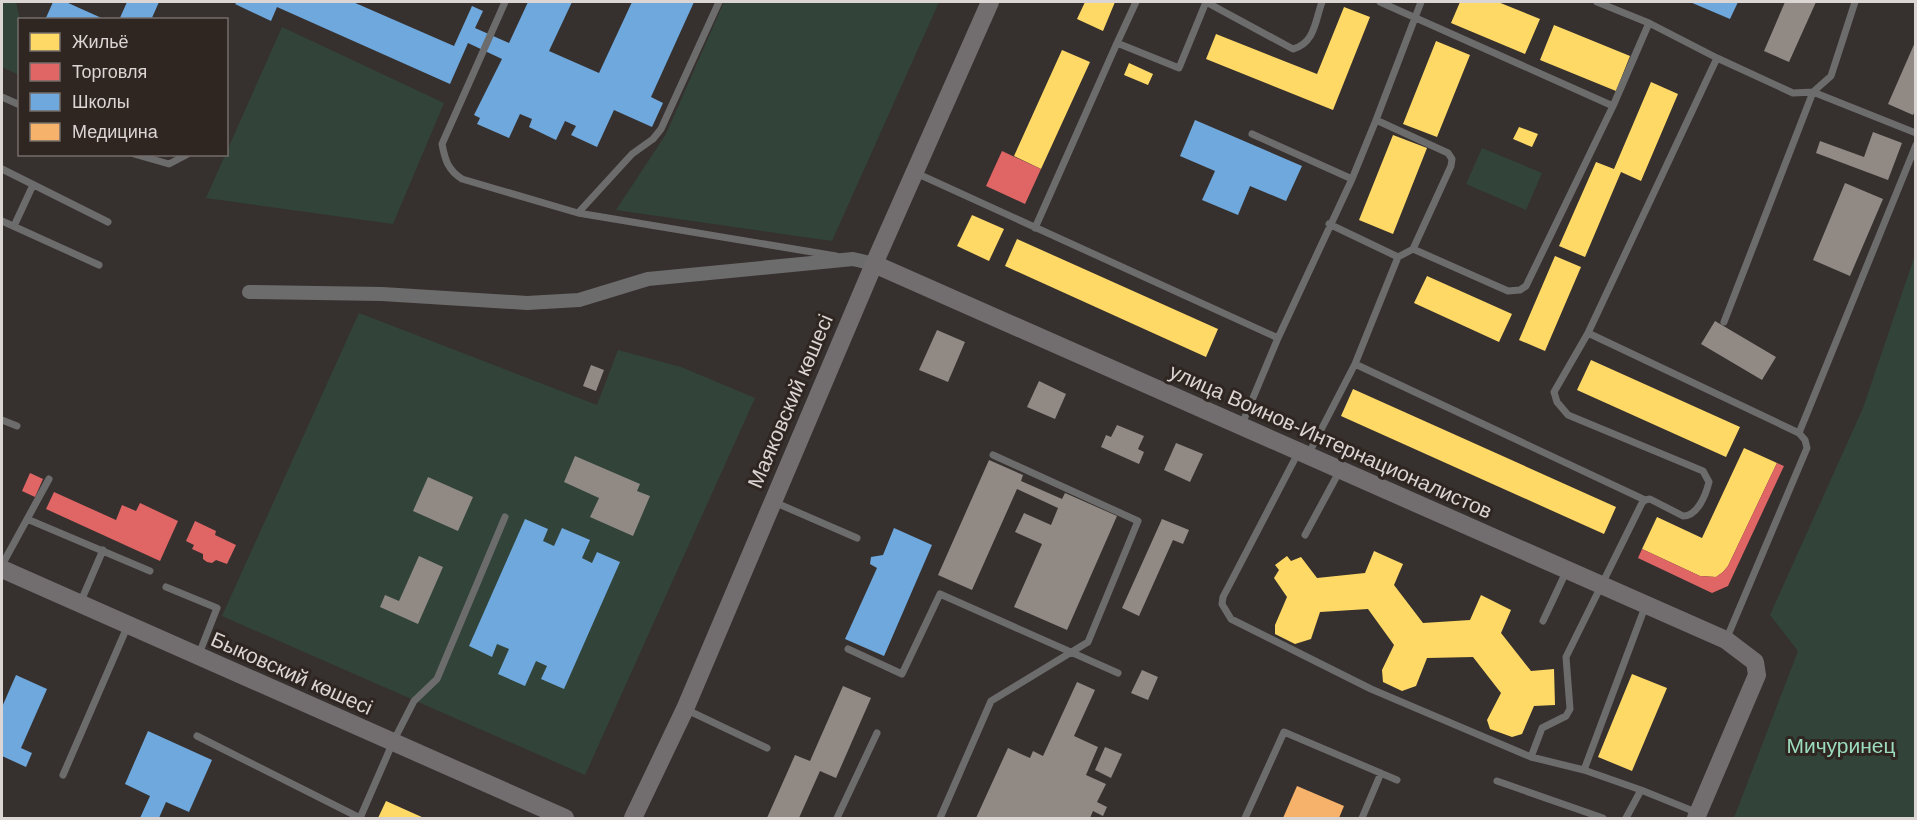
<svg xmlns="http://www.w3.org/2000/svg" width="1917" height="820" viewBox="0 0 1917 820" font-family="Helvetica,sans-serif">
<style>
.green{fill:#32433a}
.homes{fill:#ffd966}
.shops{fill:#e06666}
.schools{fill:#6fa8dc}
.health{fill:#f6b26b}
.building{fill:#918a84}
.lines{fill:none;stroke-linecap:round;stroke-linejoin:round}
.lane{stroke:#6d6c6c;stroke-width:7}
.street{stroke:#6d6c6c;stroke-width:14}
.secondary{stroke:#726e6f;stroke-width:18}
.labels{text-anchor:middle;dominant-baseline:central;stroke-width:6;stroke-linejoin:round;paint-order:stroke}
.street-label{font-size:21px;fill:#dbd5d3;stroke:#2f2622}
.park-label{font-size:21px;fill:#9cdcbe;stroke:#2f2622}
</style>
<rect width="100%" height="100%" fill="#36312f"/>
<path class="green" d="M2 2H16L20 19 19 75 2 67Z
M724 2H939L832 241 616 210 666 134Z
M282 27 444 103 393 224 206 198Z
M1482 148 1542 173 1526 210 1466 184Z
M1915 255V818H1734L1798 651 1770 615 1863 408Z
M359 313 597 405 618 350 681 367 755 398 585 775 222 616Z"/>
<path class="homes" d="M1085 2H1115L1103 31 1077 19Z
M1460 2H1498L1540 19 1525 54 1451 23Z
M1344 7 1370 17 1333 110 1206 59 1216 34 1317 74Z
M1554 25 1630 56 1616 91 1540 60Z
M1436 41 1470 55 1437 137 1403 124Z
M1062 50 1090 62 1041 169 1014 156Z
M1129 63 1153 74 1148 85 1124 75Z
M1651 82 1678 94 1641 181 1621 172 1585 257 1559 246 1596 162 1614 169Z
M1519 127 1538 134 1532 147 1513 139Z
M1393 135 1427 148 1393 234 1359 220Z
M972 215 1004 229 989 261 957 246Z
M1017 239 1218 329 1206 357 1005 266Z
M1555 256 1581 267 1545 351 1519 340Z
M1427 276 1512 314 1499 342 1414 303Z
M1591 360 1740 427 1726 457 1577 390Z
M1353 389 1616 507 1604 534 1341 416Z
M1744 448 1777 463 1728 566 1723 572 1716 577 1700 576 1642 549 1657 517 1702 538Z
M1374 551 1403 564 1394 585 1423 623 1470 620 1481 595 1511 610 1501 633 1531 671 1554 669 1555 705 1534 706 1522 734 1512 737 1490 729 1487 720 1501 693 1473 657 1427 658 1416 686 1402 691 1383 682 1382 670 1394 645 1368 609 1320 612 1311 639 1295 644 1275 634V625L1287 597 1274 578 1279 570 1275 565 1287 556 1291 561 1301 557 1317 578 1365 573Z
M1632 674 1667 688 1632 771 1598 757Z
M386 801 424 818H378Z"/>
<path class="shops" d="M1002 151 1041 169 1025 204 986 186Z
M1777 463 1784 466 1728 586 1712 593 1638 558 1642 549 1700 576 1716 577 1723 572 1728 566Z
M30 473 43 479 35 497 22 491Z
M54 492 116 520 122 505 136 511 140 503 178 521 160 561 46 509Z
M195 521 216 531 215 535 236 545 227 564 216 560 212 563 207 562 203 559V554L192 549 194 545 186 541Z"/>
<path class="schools" d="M53 2H66L106 20H45Z
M127 2H159L151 20H119Z
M237 2H353L454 46 472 6 483 11 475 28 509 43 528 2H572L549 51 599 73 632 2H694L651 97 663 103 652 127 614 110 597 147 571 135 576 126 565 121 556 140 529 127 532 119 520 114 509 138 477 124 480 118 474 115 502 59 468 43 450 84 277 7 271 21 235 4Z
M1690 2H1738L1730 19Z
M1195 120 1302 166 1286 201 1250 186 1238 215 1202 200 1215 171 1180 156Z
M525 519 548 529 543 541 554 546 562 528 590 540 582 558 592 563 597 552 620 562 564 689 541 679 547 666 536 661 525 686 498 674 509 649 497 644 492 657 469 646Z
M894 528 932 545 884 656 845 639 877 568 870 564 871 557 883 555Z
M16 675 47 689 21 748 32 753 26 767 2 756V707Z
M148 731 212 760 189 812 166 802 159 818H140L150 796 125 784Z"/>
<path class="health" d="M1297 786 1344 806 1339 818H1283Z"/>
<path class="building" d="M1785 2H1816L1789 62 1764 51Z
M1916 40V109L1913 115 1888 104Z
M1873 132 1902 143 1888 180 1816 153 1820 141 1864 157Z
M1845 183 1883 199 1850 276 1813 260Z
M1715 321 1776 357 1762 380 1701 344Z
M937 330 965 342 948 382 919 370Z
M591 365 604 370 596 391 583 386Z
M1039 381 1066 394 1055 419 1027 407Z
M1117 425 1144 436 1138 449 1144 452 1139 464 1101 447 1106 435 1111 437Z
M1176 443 1203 454 1190 482 1164 470Z
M575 456 640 484 637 491 650 496 633 536 590 517 599 498 564 482Z
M989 460 1023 475 1021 481 1062 499 1065 493 1117 516 1067 630 1014 607 1042 544 1015 532 1024 513 1051 525 1058 508 1017 489 972 590 938 575Z
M428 477 473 497 458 531 413 511Z
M1162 519 1189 530 1183 544 1173 540 1139 616 1122 608Z
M419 556 443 567 418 624 380 607 385 595 399 601Z
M1142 670 1158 677 1148 700 1131 693Z
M1077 682 1095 690 1074 736 1098 747 1086 775 1106 784 1097 802 1107 807 1103 816 1093 811 1090 818H976L1008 748 1030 758 1033 751 1043 756Z
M843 686 871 698 836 778 820 771 799 818H767L795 755 810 761Z
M1105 747 1122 754 1111 778 1095 770Z"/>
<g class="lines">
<path class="lane" d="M505 2 442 144C445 160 448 170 462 179L578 213 836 256
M1136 2 1117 43 1179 68 1206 2 1293 49C1315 43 1315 21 1322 2
M1380 2 1613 106
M1597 2 1649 23 1717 58 1793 93 1813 92 1916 133
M2 97 20 105
M1376 120 1448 153 1452 159 1451 166 1413 249
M1252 134 1352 179
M134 154 169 164 188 154
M2 169 108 222
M916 173 1278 338
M578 213 632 154 653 139 661 129 719 2
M2 221 99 265
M1329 224 1398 257
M14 226 33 185
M1035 228 1117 43
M1724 322 1813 92 1831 76 1855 2
M1588 333 1799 433 1805 440 1807 448 1726 640
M1355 364 1645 500
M2 420 17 426
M1242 424 1278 338 1352 179 1376 120 1421 2
M1799 433 1916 145
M1298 453 1223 597 1222 604 1231 619 1371 689 1531 757 1584 770 1641 790 1698 813
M1308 455 1355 364 1398 257 1413 249 1508 291 1520 290 1526 286 1613 106 1649 23
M774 502 857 538
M27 519 150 571
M1305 535 1339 472
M2 565 49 479
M166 587 217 608 199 654
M81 601 103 550
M1543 621 1566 572
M848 649 902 674 940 594 1118 673
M685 709 767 748
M197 736 360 818
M1531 757 1542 728 1566 716 1570 709 1566 657 1642 503 1645 500 1650 499 1683 516C1698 516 1706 494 1709 482L1703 471 1568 415 1557 402 1554 392 1588 333 1717 58
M1584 770 1645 607
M63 775 128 625
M1497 781 1603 818
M360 818 393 742 414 701 437 679 505 517
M837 818 877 733
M940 818 991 701 1088 642 1138 521 993 455
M1245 818 1284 732 1397 780
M1362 818 1381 773
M1626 818 1641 790"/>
<path class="street" d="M249 292 382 294 527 303 579 300 648 279 853 259 874 264"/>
<path class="secondary" d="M874 264 1726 640 1755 662 1757 675 1696 818
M2 569 565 818
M633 818 685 709 874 264 990 2"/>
</g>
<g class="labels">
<g class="street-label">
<text transform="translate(790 401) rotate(-67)">Маяковский көшесі</text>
<text transform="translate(1331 441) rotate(24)">улица Воинов-Интернационалистов</text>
<text transform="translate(292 673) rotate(24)">Быковский көшесі</text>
</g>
<g class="park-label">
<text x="1841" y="745">Мичуринец</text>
</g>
</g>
<rect width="1917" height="820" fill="none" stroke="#dbd5d3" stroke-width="6"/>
<rect x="18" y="18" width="210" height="138" fill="#2f2622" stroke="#746c69" stroke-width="1.5"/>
<rect x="30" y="33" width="30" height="18" fill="#ffd966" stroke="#746c69" stroke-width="1.5"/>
<text x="72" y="48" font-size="18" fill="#dbd5d3">Жильё</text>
<rect x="30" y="63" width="30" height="18" fill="#e06666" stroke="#746c69" stroke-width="1.5"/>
<text x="72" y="78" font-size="18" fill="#dbd5d3">Торговля</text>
<rect x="30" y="93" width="30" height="18" fill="#6fa8dc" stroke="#746c69" stroke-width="1.5"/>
<text x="72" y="108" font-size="18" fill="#dbd5d3">Школы</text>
<rect x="30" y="123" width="30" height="18" fill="#f6b26b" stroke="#746c69" stroke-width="1.5"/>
<text x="72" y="138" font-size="18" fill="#dbd5d3">Медицина</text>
</svg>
